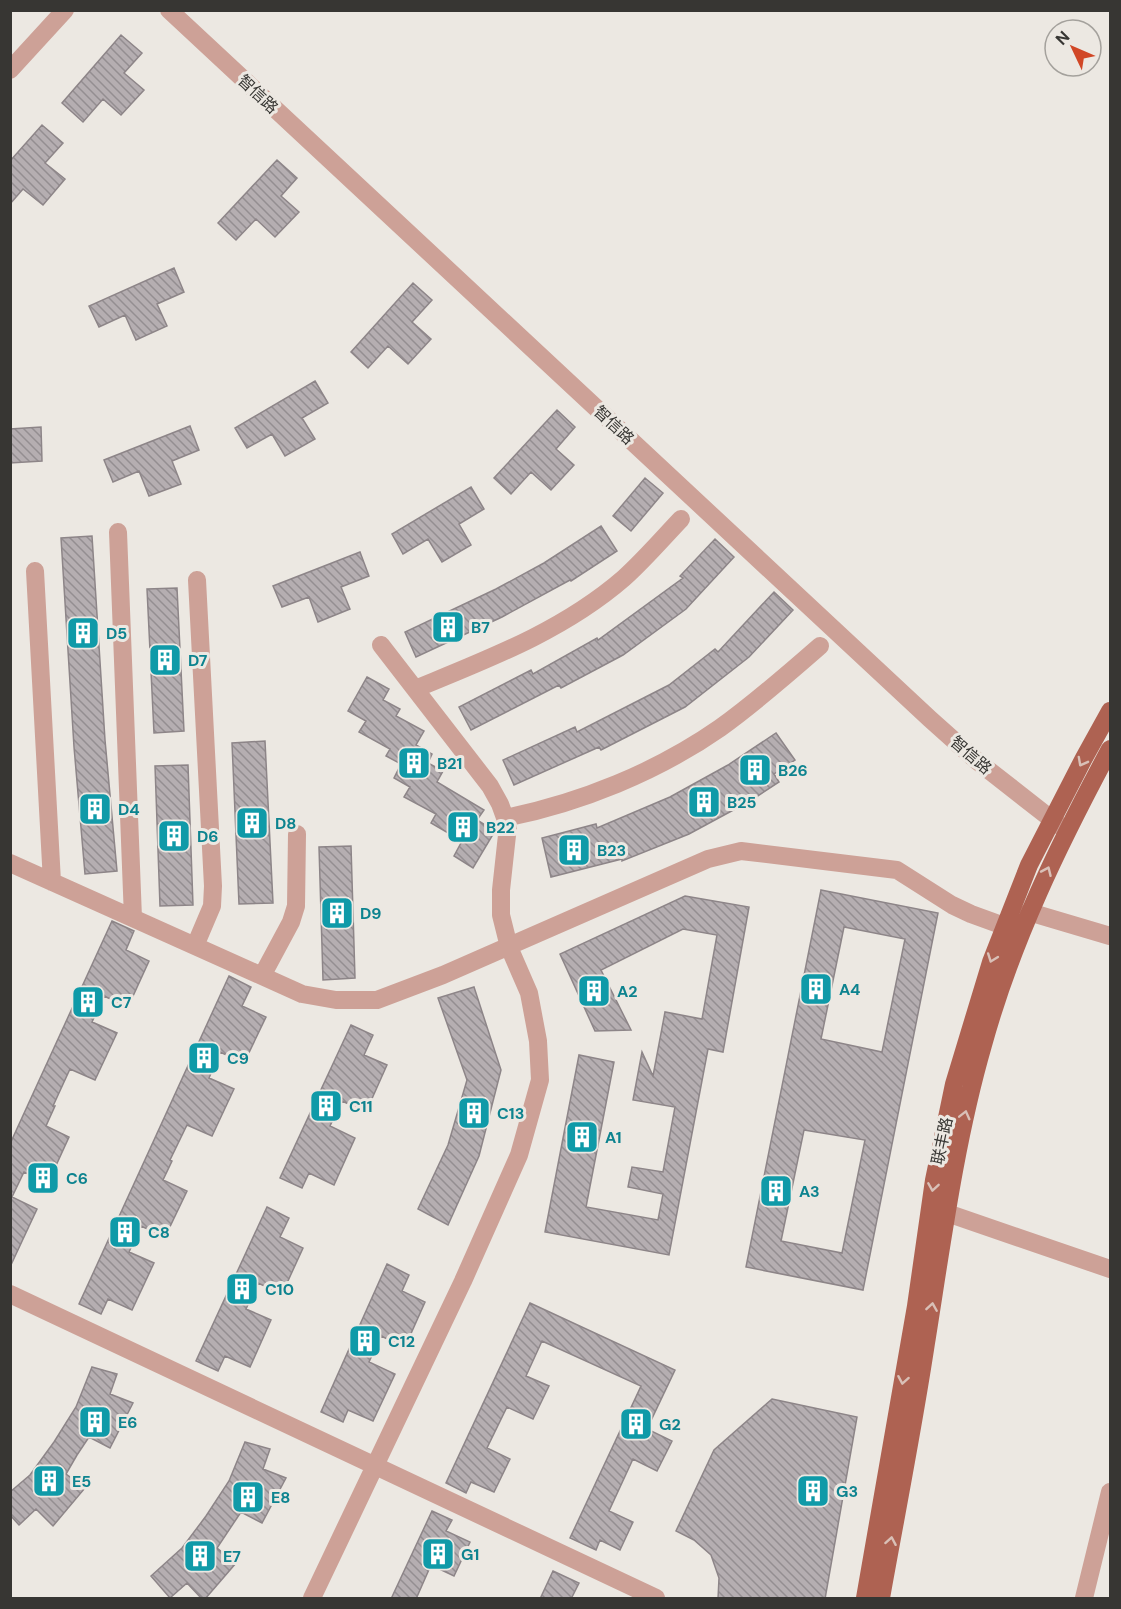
<svg xmlns="http://www.w3.org/2000/svg" width="1121" height="1609" viewBox="0 0 1121 1609" font-family="'DM Sans','Noto Sans SC',sans-serif">
<style>
.building{fill:url(#building-back-hatch);stroke:#8d8588;stroke-width:1.5;fill-rule:evenodd}
.lines{fill:none;stroke-linecap:round;stroke-linejoin:round}
.minor{stroke:#cda197;stroke-width:18}
.major{stroke:#ae6252;stroke-width:18}
.oneway{stroke:#d9c0b7}
.labels{text-anchor:middle;dominant-baseline:central;stroke-width:6;stroke-linejoin:round;paint-order:stroke}
.street-label{font-size:16px;fill:#373633;stroke:#ece8e2}
.culture-label{font-size:16px;font-weight:bold;fill:#0d838f;stroke:#ece8e2;text-anchor:start}
</style>
<defs>
<pattern id="building-back-hatch" width="6" height="6" patternUnits="userSpaceOnUse" patternTransform="scale(1.5)"><rect width="6" height="6" fill="#b5aeb1"/><path d="M-1 5l2 2M0 0l6 6M5-1l2 2" fill="none" stroke="#948e91"/></pattern>
</defs>
<rect width="100%" height="100%" fill="#ece8e2"/>
<path class="building" d="M121 35 142 53 124 73 144 90 121 115 103 99 83 122 62 103Z
M42 125 63 143 45 163 65 179 43 205 23 189 10 204V161Z
M277 160 297 178 281 196 299 212 275 237 256 219 236 240 218 223Z
M174 268 184 292 157 304 167 326 136 340 125 315 99 327 89 306Z
M413 283 432 300 412 322 431 339 408 364 388 346 368 368 351 352Z
M315 381 328 403 302 418 315 439 285 456 272 434 247 448 235 428Z
M557 410 575 427 556 449 574 465 551 490 531 472 511 494 494 478Z
M190 426 199 450 172 461 181 484 149 496 139 471 113 482 104 460Z
M41 427 42 461 10 463V429Z
M645 478 663 493 631 531 613 516Z
M471 487 484 509 459 524 471 545 442 562 428 539 403 554 392 534Z
M601 526 617 551 571 581 570 580 502 617 416 657 405 632 496 589 544 563Z
M92 536 105 740 117 871 85 874 74 747 61 538Z
M715 539 734 557 686 609 623 655 561 688 559 685 471 730 459 707 531 670 533 674 597 638 598 640 683 578 680 576Z
M360 552 369 576 341 587 350 609 318 622 309 597 282 607 273 586Z
M177 588 184 731 154 733 147 589Z
M774 592 793 610 749 657 685 707 601 750 599 747 514 785 503 760 575 727 577 732 669 685 715 649 718 652Z
M367 677 389 689 383 700 400 709 396 716 424 731 416 745 432 754 428 763 443 771 437 782 484 810 477 820 495 831 473 868 454 856 462 841 431 823 436 814 404 797 410 787 394 778 401 764 386 756 390 749 359 732 366 721 348 711Z
M776 733 795 760 774 774 779 782 750 801 689 834 622 861V859L551 877 542 838 596 824 597 828 670 797 728 765Z
M265 741 273 903 239 904 232 743Z
M188 765 193 905 160 906 155 766Z
M351 846 355 978 323 980 319 847Z
M821 890 938 913 863 1290 746 1267ZM844 927 905 939 882 1052 821 1039ZM804 1130 865 1140 842 1253 781 1241Z
M685 896 749 907 723 1052 708 1049 669 1255 545 1232 579 1055 614 1062 586 1207 658 1220 663 1194 628 1187 632 1167 663 1172 675 1107 633 1100 642 1052 653 1076 665 1012 702 1019 717 935 683 929 601 970 631 1030 595 1031 560 954Z
M112 921 134 931 126 950 149 961 128 1007 104 996 92 1022 117 1033 95 1080 70 1069 53 1106H55L46 1126 69 1137 48 1183 24 1172 12 1197 37 1209 10 1267V1144Z
M229 976 251 987 242 1006 266 1017 244 1063 220 1052 209 1078 234 1089 212 1136 187 1125 170 1160 172 1161 163 1180 187 1191 165 1237 141 1226 129 1252 154 1263 132 1310 108 1299 101 1314 79 1304Z
M474 987 501 1070 479 1156 448 1225 418 1209 448 1145 467 1080 438 998Z
M351 1025 373 1035 364 1055 387 1065 366 1112 342 1101 330 1126 355 1138 334 1185 309 1173 302 1188 280 1178Z
M267 1207 289 1218 280 1237 303 1248 282 1294 258 1283 246 1309 271 1320 250 1367 225 1356 218 1371 196 1361Z
M387 1264 409 1275 402 1291 425 1302 405 1347 381 1336 369 1362 395 1374 373 1421 348 1410 343 1422 321 1412Z
M530 1303 675 1370 647 1429 672 1441 657 1471 633 1459 609 1511 633 1522 620 1550 600 1540 596 1550 570 1538 641 1386 542 1341 526 1376 549 1386 533 1419 507 1407 487 1448 510 1459 494 1492 471 1482 466 1493 446 1483Z
M92 1367 117 1374 110 1394 133 1403 110 1448 89 1437 77 1455 66 1474 85 1488 53 1526 36 1509 19 1525 10 1515V1492L30 1475 54 1442 76 1407Z
M772 1399 857 1417 825 1599H718L719 1578 711 1555 694 1540 676 1531 714 1450Z
M245 1442 270 1449 263 1469 286 1478 262 1523 241 1512 217 1548 236 1563 205 1599H202L187 1583 170 1598 151 1576 182 1548 206 1516 229 1481Z
M432 1511 452 1520 446 1531 470 1542 454 1576 431 1565 416 1599H391Z
M553 1571 579 1583 571 1599H540Z"/>
<g class="lines">
<path class="minor" d="M169 10 930 719 977 761 1064 829
M10 70 65 10
M118 532 133 918
M35 571 52 882
M415 689C488 659 563 631 624 578 644 560 662 539 681 519
M505 818C580 803 657 772 720 728 755 703 788 674 820 646
M10 863 302 994 336 1000H377L443 975 708 859 741 851 897 870 952 905 971 914 1004 926
M1029 912 1110 936
M195 946 212 906 213 886 197 580
M262 976 291 922 296 906 297 834
M947 1213 1110 1269
M10 1294 656 1598
M312 1598 463 1281 519 1155 540 1080 538 1041 529 993 509 947 501 915V890L508 826 500 804 490 786 381 645
M1084 1598 1110 1492"/>
<path class="major" d="M865 1598 916 1306 934 1180 954 1084 991 962 1029 865 1084 758 1110 711
M881 1598C896 1514 913 1429 926 1343 942 1243 955 1142 983 1045 1012 940 1059 844 1110 749"/>
</g>
<defs><path id="oneway-chevron" d="M-2-3.5L2.5 0L-2 3.5" fill="none" stroke-width="1.6" stroke-linecap="round" stroke-linejoin="round" transform="scale(1.5)"/></defs>
<g class="oneway">
<use href="#oneway-chevron" transform="translate(1082 762) rotate(118)"/>
<use href="#oneway-chevron" transform="translate(1047 871) rotate(-66)"/>
<use href="#oneway-chevron" transform="translate(992 958) rotate(110)"/>
<use href="#oneway-chevron" transform="translate(965 1115) rotate(-76)"/>
<use href="#oneway-chevron" transform="translate(933 1187) rotate(99)"/>
<use href="#oneway-chevron" transform="translate(932 1307) rotate(-81)"/>
<use href="#oneway-chevron" transform="translate(903 1380) rotate(100)"/>
<use href="#oneway-chevron" transform="translate(891 1541) rotate(-80)"/>
</g>
<defs>
<g id="building-square" transform="scale(1.725)"><rect x="-9" y="-9" width="18" height="18" rx="4" fill="#0f9aa8" stroke="#ece8e2"/><path d="M-4-6H4V6H1V3H-1V6H-4ZM-2.5-4.3h1.7v1.8h-1.7ZM.8-4.3h1.7v1.8H.8ZM-2.5-1h1.7V.8h-1.7ZM.8-1h1.7V.8H.8Z" fill="#fff"/></g>
</defs>
<g fill-rule="evenodd">
<use href="#building-square" x="448" y="627"/>
<use href="#building-square" x="83" y="633"/>
<use href="#building-square" x="165" y="660"/>
<use href="#building-square" x="414" y="763"/>
<use href="#building-square" x="755" y="770"/>
<use href="#building-square" x="704" y="802"/>
<use href="#building-square" x="95" y="809"/>
<use href="#building-square" x="252" y="823"/>
<use href="#building-square" x="463" y="827"/>
<use href="#building-square" x="174" y="836"/>
<use href="#building-square" x="574" y="850"/>
<use href="#building-square" x="337" y="913"/>
<use href="#building-square" x="816" y="989"/>
<use href="#building-square" x="594" y="991"/>
<use href="#building-square" x="88" y="1002"/>
<use href="#building-square" x="204" y="1058"/>
<use href="#building-square" x="326" y="1106"/>
<use href="#building-square" x="474" y="1113"/>
<use href="#building-square" x="582" y="1137"/>
<use href="#building-square" x="43" y="1178"/>
<use href="#building-square" x="776" y="1191"/>
<use href="#building-square" x="125" y="1232"/>
<use href="#building-square" x="242" y="1289"/>
<use href="#building-square" x="365" y="1341"/>
<use href="#building-square" x="95" y="1422"/>
<use href="#building-square" x="636" y="1424"/>
<use href="#building-square" x="49" y="1481"/>
<use href="#building-square" x="813" y="1491"/>
<use href="#building-square" x="248" y="1497"/>
<use href="#building-square" x="438" y="1554"/>
<use href="#building-square" x="200" y="1556"/>
</g>
<g class="labels">
<g class="street-label">
<text transform="translate(258 94) rotate(43)">智信路</text>
<text transform="translate(614 425) rotate(43)">智信路</text>
<text transform="translate(971 755) rotate(41)">智信路</text>
<text transform="translate(942 1141) rotate(-78)">联丰路</text>
</g>
<g class="culture-label">
<text x="471" y="627">B7</text>
<text x="106" y="633">D5</text>
<text x="188" y="660">D7</text>
<text x="437" y="763">B21</text>
<text x="778" y="770">B26</text>
<text x="727" y="802">B25</text>
<text x="118" y="809">D4</text>
<text x="275" y="823">D8</text>
<text x="486" y="827">B22</text>
<text x="197" y="836">D6</text>
<text x="597" y="850">B23</text>
<text x="360" y="913">D9</text>
<text x="839" y="989">A4</text>
<text x="617" y="991">A2</text>
<text x="111" y="1002">C7</text>
<text x="227" y="1058">C9</text>
<text x="349" y="1106">C11</text>
<text x="497" y="1113">C13</text>
<text x="605" y="1137">A1</text>
<text x="66" y="1178">C6</text>
<text x="799" y="1191">A3</text>
<text x="148" y="1232">C8</text>
<text x="265" y="1289">C10</text>
<text x="388" y="1341">C12</text>
<text x="118" y="1422">E6</text>
<text x="659" y="1424">G2</text>
<text x="72" y="1481">E5</text>
<text x="836" y="1491">G3</text>
<text x="271" y="1497">E8</text>
<text x="461" y="1554">G1</text>
<text x="223" y="1556">E7</text>
</g>
</g>
<rect width="1121" height="1609" fill="none" stroke="#373633" stroke-width="24"/>
<g transform="translate(1073 48) rotate(314)"><circle r="28" fill="#ece8e2" stroke="#a4a19c" stroke-width="1.5"/>
<path d="M0-4.5L10 22L0 15L-10 22Z" fill="#d14726"/>
<text y="-9" font-size="16" font-weight="bold" text-anchor="middle" fill="#373633">N</text>
</g>
</svg>
